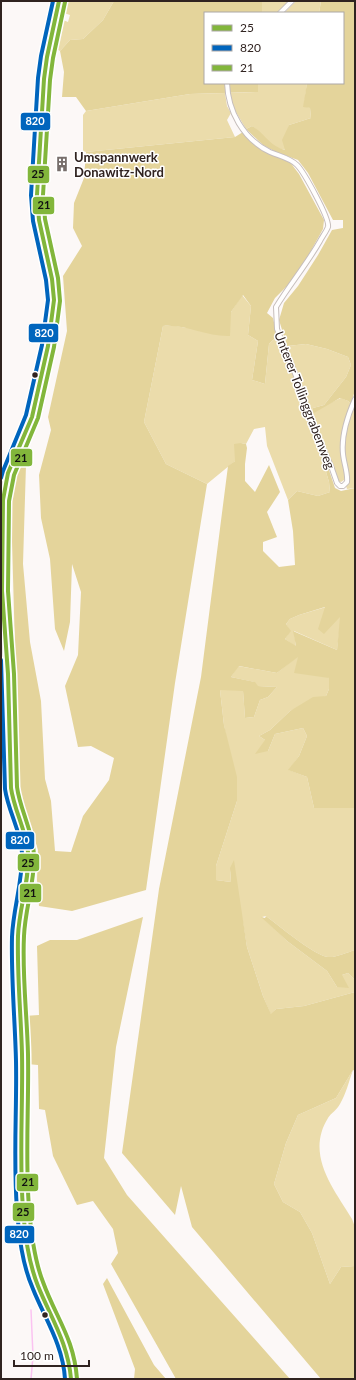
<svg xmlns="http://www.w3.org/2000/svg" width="356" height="1380" viewBox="0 0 356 1380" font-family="Lato,sans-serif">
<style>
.green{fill:#ebdcab}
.forest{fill:#e4d49b;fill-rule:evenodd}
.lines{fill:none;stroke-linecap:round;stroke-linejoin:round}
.stream{stroke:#fbc3f1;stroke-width:1.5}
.minor-casing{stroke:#c6bebc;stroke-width:6}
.primary-casing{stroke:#d9d5d4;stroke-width:8}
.minor{stroke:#fffefe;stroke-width:4}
.primary{stroke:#ece5de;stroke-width:6}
.bus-1-casing{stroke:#fff;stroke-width:7}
.bus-2-casing{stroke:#fff;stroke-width:7}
.bus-3-casing{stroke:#fff;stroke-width:7}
.bus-1{stroke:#82b63b;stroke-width:4}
.bus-2{stroke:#0065bd;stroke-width:4}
.bus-3{stroke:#82b63b;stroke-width:4}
.bus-dot{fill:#302320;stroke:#fff;stroke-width:1.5}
.labels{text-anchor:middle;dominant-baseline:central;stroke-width:3;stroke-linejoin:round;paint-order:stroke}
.poi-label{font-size:13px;font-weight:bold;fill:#302320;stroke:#fff;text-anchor:start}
.street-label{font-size:13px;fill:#302320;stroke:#fff}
.line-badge{stroke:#fff;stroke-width:1.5}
.badge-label{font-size:11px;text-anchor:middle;font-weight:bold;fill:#fff}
.pale-badge-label{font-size:11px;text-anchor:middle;font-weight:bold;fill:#111}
</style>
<rect width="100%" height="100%" fill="#fcf8f7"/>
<path class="green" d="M63 1H114L103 20 83 39 70 40 60 51 53 47 58 23 63 20 68 22 70 15 61 12Z
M262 1H289L277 13H262Z
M296 1H321L319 13H284Z
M258 83H307L304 106 310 108 311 118 289 125 286 150C283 149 279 149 276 148 267 142 261 132 252 126L246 129 233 107 230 93 257 92Z
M225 93 227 106 231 113 227 120 235 137 86 152 83 151V115L86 111 190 94Z
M242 295 251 306 248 335 258 341 252 380 265 384 269 344 277 336 299 389 303 407 316 442 325 458H322L329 482 330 492 318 496 297 491 288 500 267 446 265 427 254 429 246 444 241 443 235 461 207 484 166 464 144 422 163 326H176L187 328 231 312Z
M306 344 327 349 348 357 351 365 346 377 324 405 313 408 312 411 341 398 348 401 351 404C340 431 339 447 345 476L344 480 341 482 338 481 318 436 286 348 287 346Z
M355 403V488L347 489 346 486 349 481 344 451V438Z
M326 607 341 617 337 650 294 631 296 647 285 639 290 631 286 624 290 619 299 615Z
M298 656 329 678V689L326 696 290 711 270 730 259 736 265 740 268 751 275 734 303 728 307 736 299 756 289 770 307 777 314 808H355V950C348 952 335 958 328 957 315 956 278 925 266 916L262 917 287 941 327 971 337 987 342 975 348 973 355 980V992L304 1006 276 1009 271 1015 263 996 247 947 243 923 230 868 231 882 216 880V866L237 801 224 725 220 690H243L245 718 254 717 260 700 268 697 277 687 257 686 254 682 231 677 238 666 277 673Z
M353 1070C349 1081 346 1094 340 1104 337 1110 331 1113 328 1118 305 1155 334 1189 352 1219L355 1227V1266L341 1267 330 1284 312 1233 300 1212 283 1202 274 1184 286 1143 298 1115 336 1098Z"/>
<path class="forest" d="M114 1H262V13H205V83H258V92L190 94 86 111 76 97H62L64 72 60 51 70 40 83 39 103 20Z
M321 1H355V390L351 404 348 401 340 398 314 413 312 411 313 408 324 405 346 377 351 365 348 357 327 349 306 344 287 346 279 320 284 303 298 286 318 255 332 230 343 228V220H333L308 173 298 160 276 152 263 145 246 129 252 126C266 134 268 145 285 150L282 140 289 125 311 118 310 108 303 107 307 83H343V13H319Z
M243 132 250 140 261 150 290 162 299 174 324 220 323 229 303 265 290 283 275 298 267 313 273 318 277 336 269 344 265 384 252 380 258 341 248 335 251 306 243 295 231 312 230 336C207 337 186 324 163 326L144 422 166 464 207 484 175 683 146 890 72 911 39 906 37 880 38 850 19 791 11 505 17 466 23 459 26 465 23 564 30 642 41 701 45 779 51 801 55 851 71 852 83 816 109 780 114 758 91 746 78 747 65 686 78 655 81 592 72 564 70 622 64 651 55 629 50 559 41 518 39 475 51 430 48 417 67 331 63 276 82 246 73 228 74 203 84 178 86 152 235 137Z
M241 443 246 444 247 448 245 464V481L255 492 269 465 280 492 267 512 277 537 263 542V551L279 567 295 565 293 531 288 500 297 491 318 496 330 492 329 482 322 458H325L335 488 341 491 355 488V808H314L307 777 288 770 299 756 307 736 303 728 275 734 268 751 255 754 265 740 259 736 270 730 290 711 313 697 326 696 329 689V678L294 673 298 657 277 673 239 666 231 677 255 682 258 686 277 687 268 697 260 700 254 717 245 718 243 691 220 690 224 725 237 777V801L216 866V880L231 882 230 868 234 860 247 947 263 996 271 1014 276 1009 304 1006 355 992V1071L353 1070 336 1098 298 1115 286 1143 274 1184 283 1202 300 1212 312 1233 330 1284 341 1267 355 1266V1379H321L192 1227 181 1186 175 1215 122 1153 159 889 201 677 228 466 235 461 234 444ZM325 607 318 629 324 634 340 617 337 650 293 631 296 646 285 639 291 631 286 624 290 619 299 615Z
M266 916C278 925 315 956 328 957 335 958 348 952 355 950V980L348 973 342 975 349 988 337 987 327 971 287 941 261 917 265 918Z
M143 917 116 1047 104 1158 127 1195 290 1379H176L111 1264 118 1253 113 1229 93 1201 77 1205 53 1156 45 1110 39 1109 38 1065 27 1064 24 1016 39 1015 37 946 50 940H77Z
M107 1278 154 1365 166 1379H134L135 1369 103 1284Z"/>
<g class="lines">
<path class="stream" d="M31 1379 33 1356 31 1310"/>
<g class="minor-casing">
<path id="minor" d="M280 13 292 1
M227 83C228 111 243 139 270 152 279 156 290 158 297 165 304 172 330 219 328 227 326 232 322 237 320 241 307 264 290 284 276 307L277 329 296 376 312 424 331 466 337 483 340 486H343L347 482C348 473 344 464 343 454 341 435 347 417 355 399"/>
</g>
<g class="primary-casing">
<path id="primary" d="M59 1 47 57 44 79 37 195 39 220 52 279 54 300 48 346 32 417 28 428 8 473 3 500 2 591 8 674 11 788C13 811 28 832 28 855 28 882 19 909 18 936 17 980 22 1025 22 1069 23 1122 19 1175 25 1227 27 1247 31 1267 38 1286 51 1316 71 1345 71 1379"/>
</g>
<use href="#minor" class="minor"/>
<use href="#primary" class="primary"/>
<g class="bus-1-casing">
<path id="bus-1" d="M59 1 47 57 44 79 37 195 39 220 52 279 54 300 48 346 32 417 8 473 3 500 2 591 8 674 11 788C14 810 26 830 28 852 30 880 19 908 18 936 17 976 21 1015 22 1054 23 1106 19 1157 23 1209 25 1234 28 1261 38 1286 51 1318 68 1343 71 1379"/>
</g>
<g class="bus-2-casing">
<path id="bus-2" d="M1 478 3 471 26 415 42 345 48 300 46 280 33 221 31 195 38 78 41 56 53 1
M1 660 5 789C8 811 21 831 22 853 23 881 13 909 12 937 11 978 15 1020 16 1061 17 1110 13 1160 17 1209 19 1236 22 1264 33 1289 45 1319 63 1345 65 1379"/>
</g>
<g class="bus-3-casing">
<path id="bus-3" d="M65 2 53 58 50 80 43 195 45 219 58 278 60 301 54 347 38 418 14 475 9 501 8 591 14 674 17 787C20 810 33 831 34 855 35 882 25 909 24 936 22 975 27 1014 28 1054 29 1105 25 1157 29 1208 31 1233 34 1259 43 1282 56 1318 74 1338 77 1379"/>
</g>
<use href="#bus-1" class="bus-1"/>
<use href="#bus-2" class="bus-2"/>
<use href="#bus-3" class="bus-3"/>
</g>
<defs>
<g id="building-bare" transform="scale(1.2)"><path d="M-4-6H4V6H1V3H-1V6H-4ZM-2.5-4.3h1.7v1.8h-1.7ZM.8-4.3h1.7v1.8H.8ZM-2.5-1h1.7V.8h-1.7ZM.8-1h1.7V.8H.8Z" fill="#776e6b" stroke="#fff" stroke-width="2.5" paint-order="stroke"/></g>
</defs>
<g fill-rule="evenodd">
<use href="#building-bare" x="62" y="164"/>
</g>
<g class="bus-dot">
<circle cx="35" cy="375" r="3.5"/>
<circle cx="45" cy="1315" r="3.5"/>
</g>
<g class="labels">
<g class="poi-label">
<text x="74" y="157">Umspannwerk<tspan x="74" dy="15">Donawitz-Nord</tspan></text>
</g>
<g class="street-label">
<text transform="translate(305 400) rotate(69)">Unterer Tollinggrabenweg</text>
</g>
</g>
<g class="line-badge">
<rect x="20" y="112" width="31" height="19" rx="4" fill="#0065bd"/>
<rect x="27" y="165" width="23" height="19" rx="4" fill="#82b63b"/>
<rect x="32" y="196" width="23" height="19" rx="4" fill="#82b63b"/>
<rect x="28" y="323" width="31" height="20" rx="4" fill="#0065bd"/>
<rect x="10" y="448" width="23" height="19" rx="4" fill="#82b63b"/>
<rect x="5" y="831" width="30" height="19" rx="4" fill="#0065bd"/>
<rect x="17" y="853" width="23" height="19" rx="4" fill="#82b63b"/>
<rect x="19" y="883" width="23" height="20" rx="4" fill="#82b63b"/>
<rect x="16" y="1173" width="23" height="19" rx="4" fill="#82b63b"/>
<rect x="12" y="1202" width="23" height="20" rx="4" fill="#82b63b"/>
<rect x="4" y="1225" width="31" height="19" rx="4" fill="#0065bd"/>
</g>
<g class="badge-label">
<text x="35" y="125">820</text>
<text x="44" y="337">820</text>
<text x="20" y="844">820</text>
<text x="19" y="1238">820</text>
</g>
<g class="pale-badge-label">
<text x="38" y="178">25</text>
<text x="44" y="209">21</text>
<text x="21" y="462">21</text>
<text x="28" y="867">25</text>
<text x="30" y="897">21</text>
<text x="28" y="1186">21</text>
<text x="23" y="1216">25</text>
</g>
<rect width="356" height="1380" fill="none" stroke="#302320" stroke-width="4"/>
<rect x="204" y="12" width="140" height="72" fill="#ffffff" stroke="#aca7a6"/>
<rect x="212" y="25" width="20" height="6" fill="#82b63b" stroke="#aca7a6"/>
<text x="240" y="32" font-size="12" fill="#302320">25</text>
<rect x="212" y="45" width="20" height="6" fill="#0065bd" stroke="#aca7a6"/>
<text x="240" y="52" font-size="12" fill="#302320">820</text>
<rect x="212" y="65" width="20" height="6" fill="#82b63b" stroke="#aca7a6"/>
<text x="240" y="72" font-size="12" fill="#302320">21</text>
<path d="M14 1360v6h75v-6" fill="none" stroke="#302320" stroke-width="2"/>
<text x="20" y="1360" font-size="12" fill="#302320" stroke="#ffffff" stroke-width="3" paint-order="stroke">100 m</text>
</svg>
